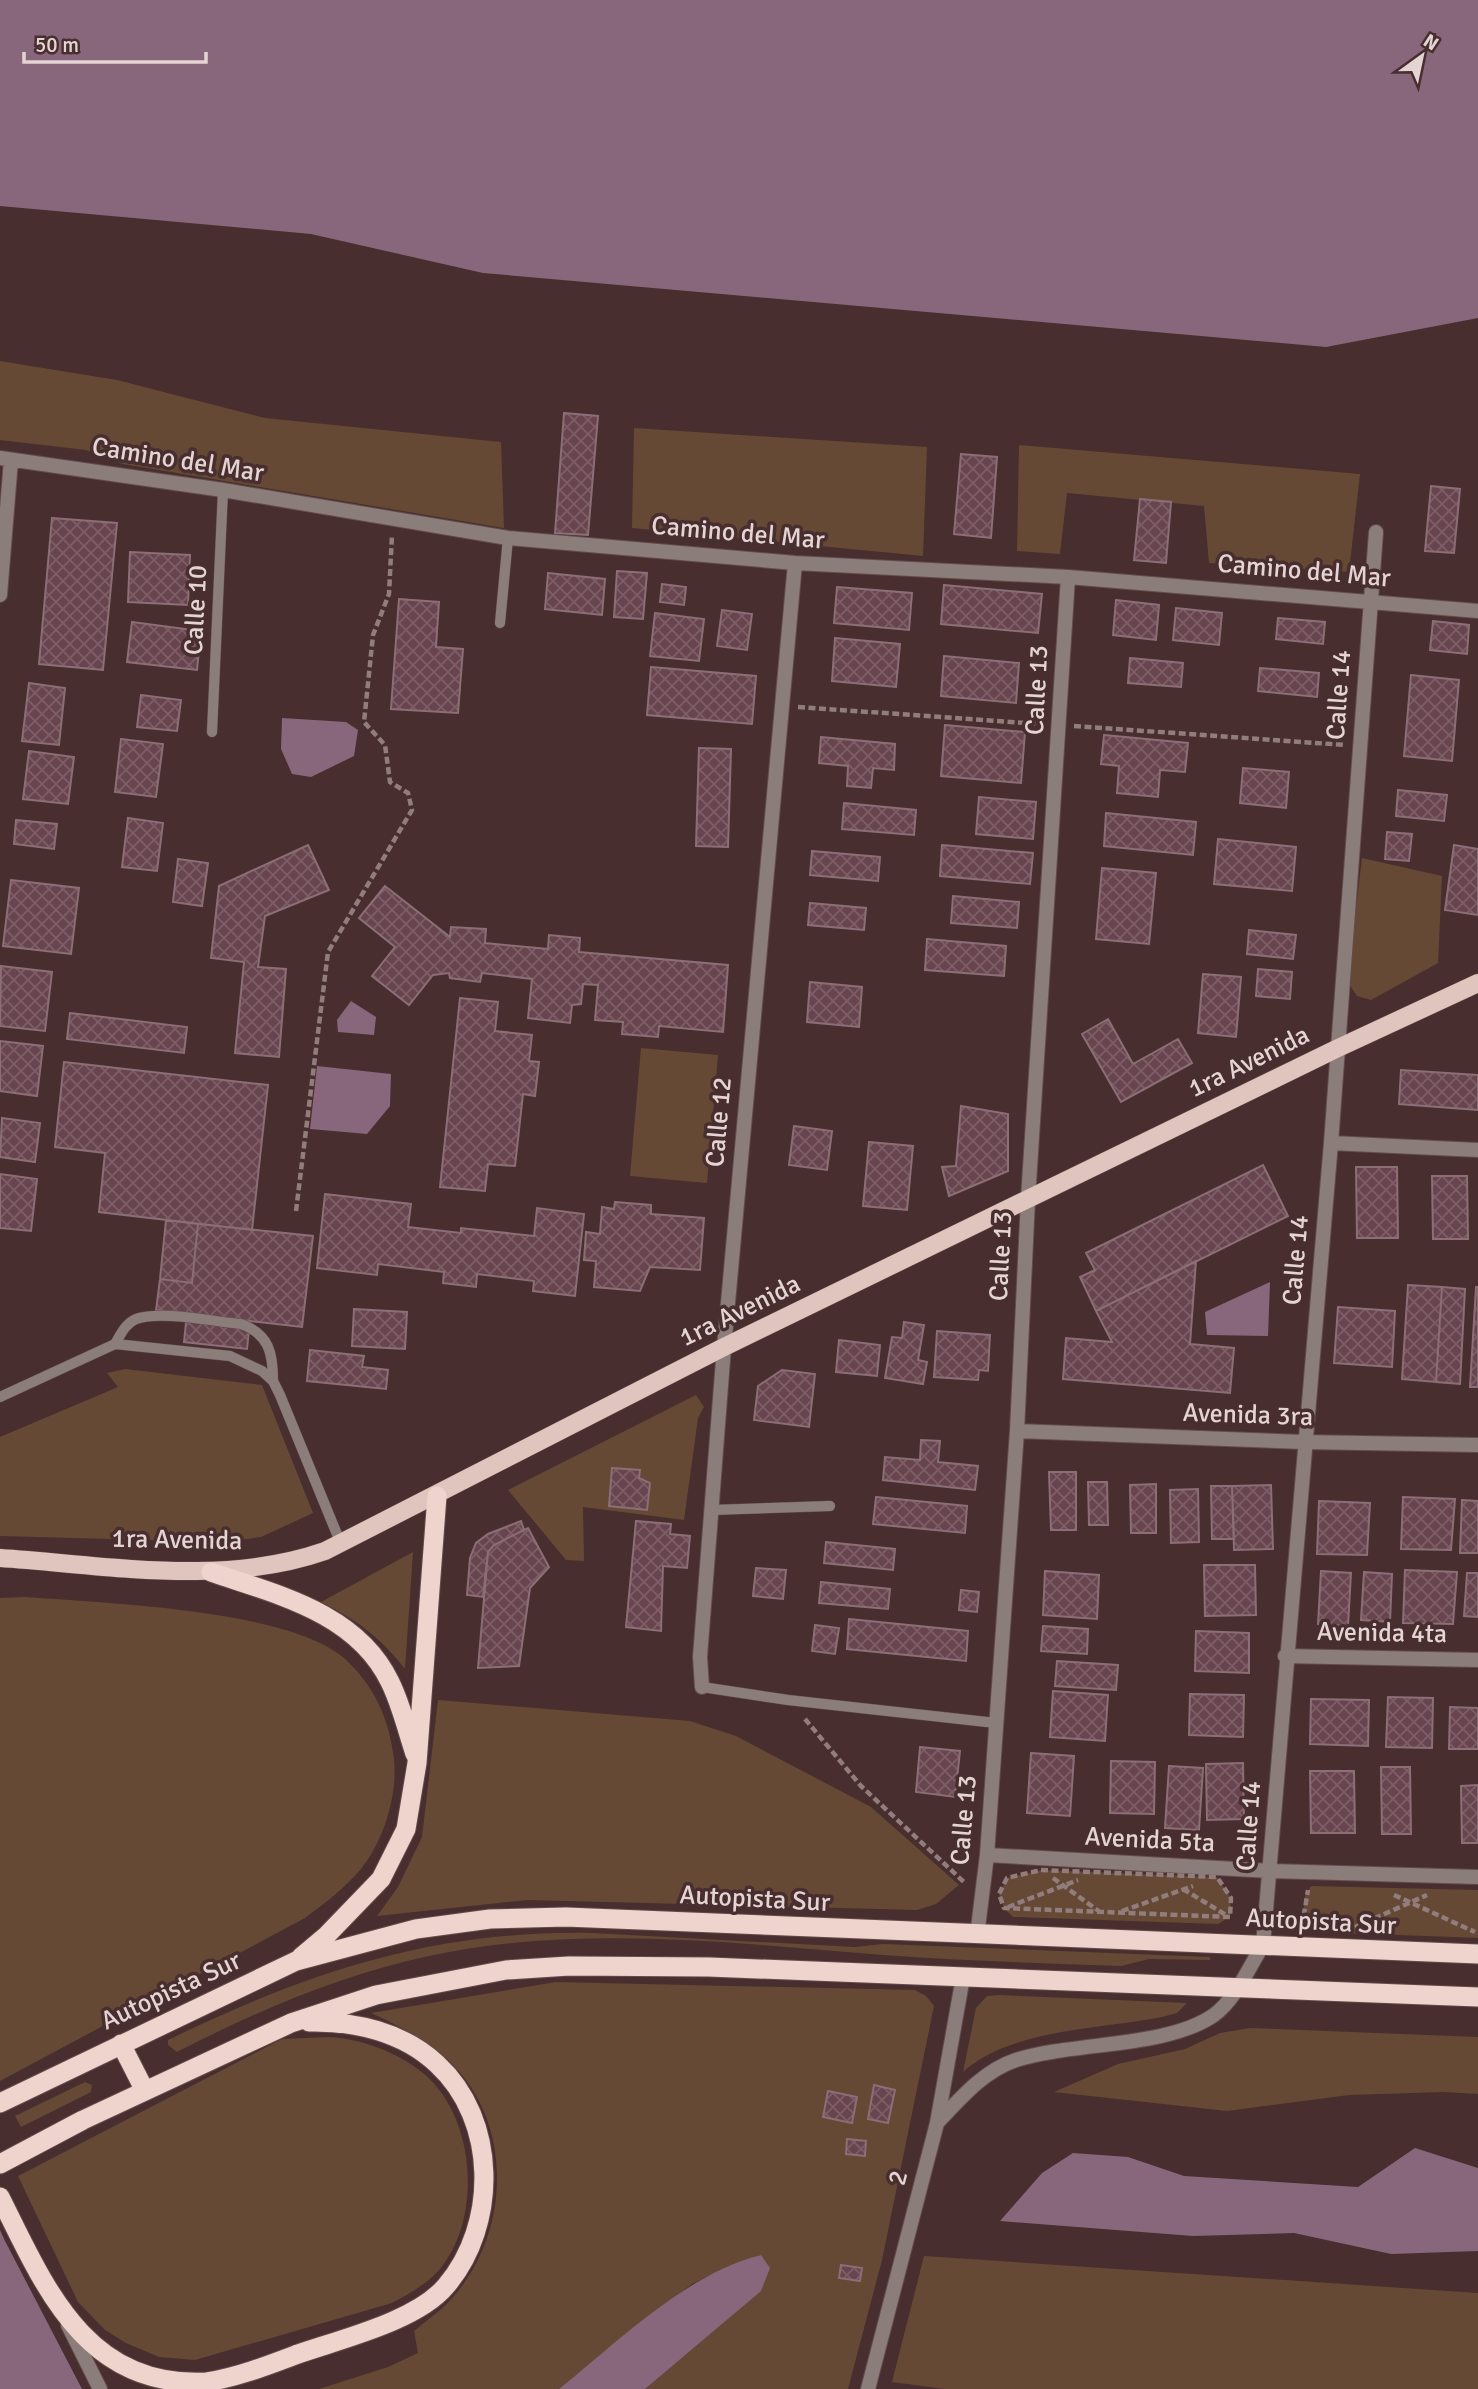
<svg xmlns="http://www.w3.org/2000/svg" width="1478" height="2389" viewBox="0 0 1478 2389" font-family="Signika,sans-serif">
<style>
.green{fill:#654935}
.water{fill:#88677c}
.building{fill:url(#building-cross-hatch);stroke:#8b6e76;stroke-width:2}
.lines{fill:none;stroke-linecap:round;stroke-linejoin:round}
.service-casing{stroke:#644c4c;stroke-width:11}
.minor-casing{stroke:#644c4c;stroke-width:16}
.primary-casing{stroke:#644c4c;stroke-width:19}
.trunk-casing{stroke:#644c4c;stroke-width:21}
.path{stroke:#927d7d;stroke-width:4.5;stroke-dasharray:7 3.5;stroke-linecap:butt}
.service{stroke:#8b7e7a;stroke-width:10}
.minor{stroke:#8b7e7a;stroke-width:14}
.primary{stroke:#dfc5bd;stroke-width:18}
.trunk{stroke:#eed4cc;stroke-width:19}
.labels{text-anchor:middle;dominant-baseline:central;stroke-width:7;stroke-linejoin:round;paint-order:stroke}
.street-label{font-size:26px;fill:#e5d4d4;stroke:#482e2e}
</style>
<defs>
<pattern id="building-cross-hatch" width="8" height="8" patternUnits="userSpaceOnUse" patternTransform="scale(1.75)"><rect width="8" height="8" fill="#67444e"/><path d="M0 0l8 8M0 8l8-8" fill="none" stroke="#7d5e67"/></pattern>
</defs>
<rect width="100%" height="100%" fill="#482e2e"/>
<path class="green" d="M0 361 117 380 265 418 501 442 504 528 123 464 86 450 0 440Z
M634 428 927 447 923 556 632 528Z
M1019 445 1360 474 1349 572 1209 563 1204 506 1067 493 1060 554 1017 551Z
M1362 858 1442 876 1438 963 1371 1000 1357 996 1347 981Z
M641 1048 718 1055 707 1183 630 1176Z
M125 1369 262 1385 313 1513 261 1537 224 1542 0 1536V1437L118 1387 107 1373Z
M696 1395 704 1407 698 1418 684 1520 583 1507 584 1561 566 1560 508 1490Z
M413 1552 405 1669C382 1639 356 1619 321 1602Z
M25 1597C103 1603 287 1609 344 1658 374 1685 390 1720 394 1760 398 1795 383 1842 361 1869 345 1888 325 1903 305 1918L0 2081V1598Z
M438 1700 690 1721 736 1736 871 1807 959 1885 936 1904 917 1910 527 1900 377 1916 398 1887 422 1837Z
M1041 1870 1217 1877 1231 1898 1230 1917 1218 1924 1013 1917 1004 1908 999 1894 1007 1878Z
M1311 1886 1478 1890V1938L1346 1933 1302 1926 1305 1896Z
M592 1933 855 1947 883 1944 1210 1957V1960L1149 1959 1121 1966C1042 1963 962 1961 883 1955 734 1943 577 1924 429 1956 340 1975 257 2011 177 2052L168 2045V2040C308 1972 434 1930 592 1933Z
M556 1982 915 1990 926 1996 934 2006 882 2260 848 2389H645L760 2291 761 2255 743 2260 692 2284 559 2389H319L388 2367 418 2353 414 2331C427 2320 443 2309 454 2296 514 2226 513 2112 440 2053 419 2036 395 2024 371 2013Z
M999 1995 1187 2003 1177 2013 1162 2017C1101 2029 1010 2029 963 2072L976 2008 987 1996Z
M1250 2028 1478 2037V2094L1443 2092 1349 2095 1227 2111 1054 2092 1118 2064 1185 2049 1220 2033Z
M329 2037C362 2039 397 2052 423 2073 475 2116 482 2213 443 2265 430 2283 410 2293 392 2303L195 2360 159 2357 126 2343 105 2330 78 2302 18 2176 282 2039Z
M85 2082 92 2085 91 2092 21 2127 15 2116Z
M924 2256 1478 2293V2389H945L892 2382Z"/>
<path class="water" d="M0 0H1478V318L1326 347 483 273 311 234 0 206Z
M282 718 346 722 358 730 354 756 311 777 292 774 281 749Z
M351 1001 376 1017 374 1035 338 1032 337 1020Z
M317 1066 391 1074 390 1106 367 1134 310 1129Z
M1270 1282 1268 1336 1207 1335 1205 1312Z
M1415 2148 1478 2168V2251L1391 2254 1294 2233 1193 2236 1000 2221 1042 2173 1073 2153 1128 2157 1184 2176 1358 2187Z
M0 2230 5 2241 82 2389H0Z
M761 2255 770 2268 761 2291 645 2389H559C618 2342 687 2273 761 2255Z"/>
<path class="building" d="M564 413 598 416 588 535 555 533Z
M961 454 997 457 991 538 954 534Z
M1431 486 1460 489 1454 553 1425 551Z
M1140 499 1171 502 1166 563 1134 560Z
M52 518 117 523 103 670 39 664Z
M130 552 190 555 188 605 128 602Z
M617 571 647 573 643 619 614 617Z
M548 573 605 579 602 615 545 609Z
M662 584 686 587 684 605 660 602Z
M944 585 1042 594 1038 633 941 624Z
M837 587 912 593 909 630 834 623Z
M399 599 439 602 436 647 463 649 458 713 391 709Z
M1116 600 1159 605 1156 640 1113 635Z
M1176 608 1222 613 1219 645 1173 640Z
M722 610 752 614 747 650 717 646Z
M655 613 704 619 699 661 650 656Z
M1278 618 1325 622 1323 644 1276 639Z
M1433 621 1469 625 1467 654 1430 650Z
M132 622 201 631 197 670 127 662Z
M835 638 900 644 896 687 832 681Z
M944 656 1019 663 1016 703 941 696Z
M1130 658 1183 663 1181 687 1128 683Z
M651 667 756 676 752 724 647 715Z
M1260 668 1319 673 1317 697 1258 691Z
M1411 675 1459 680 1452 761 1404 756Z
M29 683 65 688 59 745 22 741Z
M141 695 181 700 177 731 137 727Z
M945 725 1025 732 1021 783 941 776Z
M1104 735 1188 743 1185 772 1160 770 1158 797 1117 793 1119 766 1101 764Z
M821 737 895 744 894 770 873 768 871 788 847 786 848 766 819 763Z
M121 739 163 744 156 797 115 792Z
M699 748 731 749 728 847 696 846Z
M29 751 74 757 68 804 23 799Z
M1243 768 1289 772 1286 808 1240 803Z
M1398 790 1447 795 1444 821 1396 816Z
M979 797 1036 802 1033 839 976 834Z
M844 803 916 810 914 835 842 829Z
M1106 813 1196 822 1193 855 1104 846Z
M128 818 163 823 157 871 122 867Z
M16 820 57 824 54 849 14 844Z
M1387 832 1412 834 1409 861 1385 859Z
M1218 839 1296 847 1292 891 1214 884Z
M308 845 329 890 265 916 258 967 286 969 279 1057 235 1053 244 962 211 958 219 886Z
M942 845 1033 853 1030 884 940 876Z
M1454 845 1478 849V915L1445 910Z
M812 851 880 857 878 881 810 875Z
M178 859 208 863 202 906 173 902Z
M1102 868 1156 873 1149 944 1096 939Z
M11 880 79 888 71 954 3 946Z
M385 886 450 937 451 927 486 929 485 943 548 949 549 935 580 938 579 952 728 965 723 1032 659 1026 658 1037 622 1034 623 1022 595 1020 598 985 583 984 581 1004 572 1005 570 1023 528 1018 532 979 482 973 480 982 450 978 449 973 433 975 409 1005 372 976 395 947 359 918Z
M953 896 1019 902 1017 928 951 923Z
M810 903 866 908 864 930 808 925Z
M1249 930 1296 935 1293 959 1247 954Z
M927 939 1006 946 1004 976 925 970Z
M1 966 52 972 45 1031 0 1026Z
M1258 969 1292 972 1290 999 1256 996Z
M1203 974 1241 977 1236 1037 1198 1033Z
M810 982 862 987 859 1027 807 1022Z
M460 998 498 1002 495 1031 532 1035 529 1061 539 1062 535 1096 523 1094 515 1166 488 1164 485 1191 440 1187Z
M70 1013 187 1027 184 1053 67 1039Z
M1108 1019 1133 1064 1178 1039 1192 1063 1121 1102 1082 1034Z
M0 1041 43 1046 37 1096 0 1091Z
M64 1062 268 1085 252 1230 99 1212 105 1153 55 1147Z
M1401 1070 1478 1075V1110L1399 1104Z
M961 1106 1008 1114V1171L949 1196 942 1167 956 1166Z
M2 1118 40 1123 35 1162 0 1157Z
M794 1126 832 1131 827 1170 789 1165Z
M869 1142 913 1146 907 1210 863 1206Z
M1263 1165 1288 1216 1096 1311 1080 1277 1095 1270 1086 1253Z
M1356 1167H1397L1398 1238H1357Z
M0 1174 37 1179 31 1231 0 1228Z
M1432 1176H1467L1468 1239H1433Z
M325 1194 411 1204 408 1227 461 1233V1228L534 1236 537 1208 584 1214 575 1296 533 1291 534 1281 477 1274 476 1287 443 1283 444 1272 378 1264 377 1275 317 1268Z
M615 1202 651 1205V1214L704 1218 700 1270 650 1267 640 1291 594 1287 596 1261 584 1260 586 1232 600 1234 602 1207 614 1209Z
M166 1220 198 1224 192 1283 160 1279Z
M198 1224 313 1236 302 1327 156 1310 160 1279 192 1283Z
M1196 1261 1190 1344 1234 1348 1230 1393 1063 1379 1066 1338 1112 1342 1096 1311Z
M1408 1285 1442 1287 1436 1382 1402 1379Z
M1442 1287 1465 1289 1460 1384 1436 1382Z
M1476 1287H1478V1387H1470Z
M1338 1307 1395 1311 1392 1367 1334 1363Z
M354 1309 407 1312 405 1349 352 1346Z
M187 1313 250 1321 247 1349 184 1342Z
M904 1322 924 1325 918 1360 927 1362 923 1384 885 1378 892 1337 902 1338Z
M937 1331 990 1335 988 1371 979 1370 978 1380 934 1377Z
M839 1340 880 1345 877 1376 836 1372Z
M310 1350 364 1356 362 1367 388 1370 386 1389 307 1381Z
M782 1370 815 1374 809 1427 754 1420 758 1386Z
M921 1440 940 1441 938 1462 978 1466 975 1490 883 1480 885 1457 920 1460Z
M612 1468 640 1470 639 1478 650 1483 647 1510 609 1506Z
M1049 1472H1076V1530H1051Z
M1088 1482H1107L1108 1525H1089Z
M1156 1484V1533H1131L1130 1485Z
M1271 1485 1273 1549 1234 1550 1232 1486Z
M1211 1486H1232L1234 1539H1212Z
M1198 1489 1199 1542 1171 1543 1170 1490Z
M876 1497 967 1506 965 1533 873 1524Z
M1403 1497 1455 1499 1451 1550 1401 1549Z
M1462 1500 1478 1501V1553H1460Z
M1319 1501 1370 1503 1367 1555 1317 1554Z
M521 1521 524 1530 494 1545 488 1552 483 1597 467 1595 470 1558 476 1543 488 1534Z
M636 1521 671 1524 670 1534 690 1536 687 1568 663 1566 661 1631 626 1627Z
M528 1528 549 1567 530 1588 519 1666 478 1668 488 1552 494 1545Z
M826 1542 895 1549 893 1570 824 1563Z
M1204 1565H1255L1256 1615 1205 1616Z
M756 1568 786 1570 783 1599 753 1596Z
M1405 1570 1457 1572 1453 1624 1403 1623Z
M1045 1571 1099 1575 1097 1619 1043 1615Z
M1321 1571 1351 1573 1348 1626 1318 1624Z
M1364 1572 1392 1574 1390 1622 1361 1620Z
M1467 1573H1478V1617L1464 1616Z
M821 1582 890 1589 888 1609 819 1603Z
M961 1590 979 1592 977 1612 959 1610Z
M849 1619 968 1631 966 1661 847 1649Z
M815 1625 839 1628 835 1654 812 1651Z
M1043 1626 1088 1629 1087 1654 1041 1651Z
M1196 1631 1249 1633V1673L1195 1671Z
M1057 1661 1118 1665 1116 1690 1055 1686Z
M1053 1691 1108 1695 1105 1741 1050 1737Z
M1190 1694 1244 1695 1243 1737 1189 1735Z
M1388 1697 1433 1698 1432 1748 1386 1747Z
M1311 1699 1369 1700 1368 1746 1310 1744Z
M1450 1707 1478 1708V1749H1449Z
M920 1747 960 1751 955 1797 916 1792Z
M1031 1753 1074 1756 1070 1816 1027 1813Z
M1111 1761 1155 1762 1154 1814 1110 1813Z
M1243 1763 1244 1819 1207 1820 1206 1764Z
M1169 1766 1203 1768 1199 1830 1165 1828Z
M1381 1767H1410L1411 1834H1382Z
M1310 1771H1354L1355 1833H1311Z
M1478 1785V1843H1462L1461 1786Z
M874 2085 895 2090 888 2123 868 2119Z
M828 2091 857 2097 852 2123 823 2117Z
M847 2139 866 2141 865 2156 846 2154Z
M841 2265 862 2268 860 2281 839 2278Z"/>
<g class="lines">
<g class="service-casing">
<path id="service" d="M500 623 508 538
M212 732 223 490
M115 1344C121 1334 125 1324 136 1319 160 1310 215 1322 241 1324 269 1334 273 1353 273 1381
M0 1397 115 1344 230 1356 262 1371 273 1381 280 1395 341 1544
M711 1510 830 1506
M702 1687 788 1700 996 1723"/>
</g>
<g class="minor-casing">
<path id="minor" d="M0 458 223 490 508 538 795 563 1068 577 1478 611
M0 595 11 460
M1331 1143 1478 1150
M1017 1431 1303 1442 1478 1445
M1285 1656 1478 1660
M702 1687 700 1657 724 1347 795 563
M987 1855 1271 1871 1478 1877
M977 1936 987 1855 1017 1431 1028 1199 1068 577
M937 2123C960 2099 983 2071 1016 2060 1072 2042 1167 2048 1214 2015 1236 1999 1249 1967 1263 1945L1331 1143 1376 532
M68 2325 100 2389
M868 2389 937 2123 963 1977"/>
</g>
<g class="primary-casing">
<path id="primary" d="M0 1558C107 1565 222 1587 325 1551L724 1347 1336 1049 1478 983"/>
</g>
<g class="trunk-casing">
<path id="trunk" d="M211 1572C278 1595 357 1613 390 1682 401 1704 407 1730 415 1754
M301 1957 326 1936 381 1879 406 1829 417 1763 437 1496
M121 2044 145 2091
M0 2103 296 1961 416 1929 490 1919 566 1917 1478 1954
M0 2164 83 2120 291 2023 376 1995 506 1970 569 1966 709 1967 1478 1997
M0 2197C44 2285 85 2389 207 2382 238 2377 269 2365 298 2354 341 2339 417 2321 446 2286 498 2225 498 2120 437 2064 403 2032 355 2021 309 2022"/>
</g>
<path class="path" d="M798 707 1041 724
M1074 726 1345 745
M296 1211 328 952 412 810 408 793 390 782 385 745 364 722 373 635 389 594 392 535
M805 1719 861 1786 965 1883
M1041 1870 1217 1877 1231 1898 1230 1917 1004 1908 999 1894 1007 1878Z
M1053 1878 1100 1912
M1183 1889 1226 1915
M1394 1895 1475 1932
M1008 1907 1078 1880
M1122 1911 1193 1886
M1302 1926 1308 1890
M1355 1927 1427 1895"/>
<use href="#service" class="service"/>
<use href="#minor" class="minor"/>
<use href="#primary" class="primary"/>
<use href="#trunk" class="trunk"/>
</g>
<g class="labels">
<g class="street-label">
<text transform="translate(178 460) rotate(9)">Camino del Mar</text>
<text transform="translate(738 533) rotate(5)">Camino del Mar</text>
<text transform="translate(1304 571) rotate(5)">Camino del Mar</text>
<text transform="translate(196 610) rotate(-87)">Calle 10</text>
<text transform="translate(1037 690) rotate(-87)">Calle 13</text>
<text transform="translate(1339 695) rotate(-86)">Calle 14</text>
<text transform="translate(1249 1062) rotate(-26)">1ra Avenida</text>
<text transform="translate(719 1122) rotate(-85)">Calle 12</text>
<text transform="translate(1001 1256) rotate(-87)">Calle 13</text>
<text transform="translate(1296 1260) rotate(-85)">Calle 14</text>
<text transform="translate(740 1311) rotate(-26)">1ra Avenida</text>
<text transform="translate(1248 1415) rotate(2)">Avenida 3ra</text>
<text transform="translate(177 1540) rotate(1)">1ra Avenida</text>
<text transform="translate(1382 1633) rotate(1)">Avenida 4ta</text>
<text transform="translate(964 1820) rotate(-85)">Calle 13</text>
<text transform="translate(1249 1826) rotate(-86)">Calle 14</text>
<text transform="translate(1150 1840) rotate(3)">Avenida 5ta</text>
<text transform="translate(755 1899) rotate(3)">Autopista Sur</text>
<text transform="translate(1321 1922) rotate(3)">Autopista Sur</text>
<text transform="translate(171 1991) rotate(-25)">Autopista Sur</text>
<text transform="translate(898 2178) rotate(-75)">2</text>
</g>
</g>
<g transform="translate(1422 56) rotate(33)" stroke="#482e2e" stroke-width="5" paint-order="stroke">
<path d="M0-5L12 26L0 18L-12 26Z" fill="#e5d4d4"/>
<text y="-10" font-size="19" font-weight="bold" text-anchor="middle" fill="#e5d4d4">N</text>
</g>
<path d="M24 52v10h182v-10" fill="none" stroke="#e5d4d4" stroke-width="3.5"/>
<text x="35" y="52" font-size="21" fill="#e5d4d4" stroke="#482e2e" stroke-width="5" paint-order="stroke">50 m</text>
</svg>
